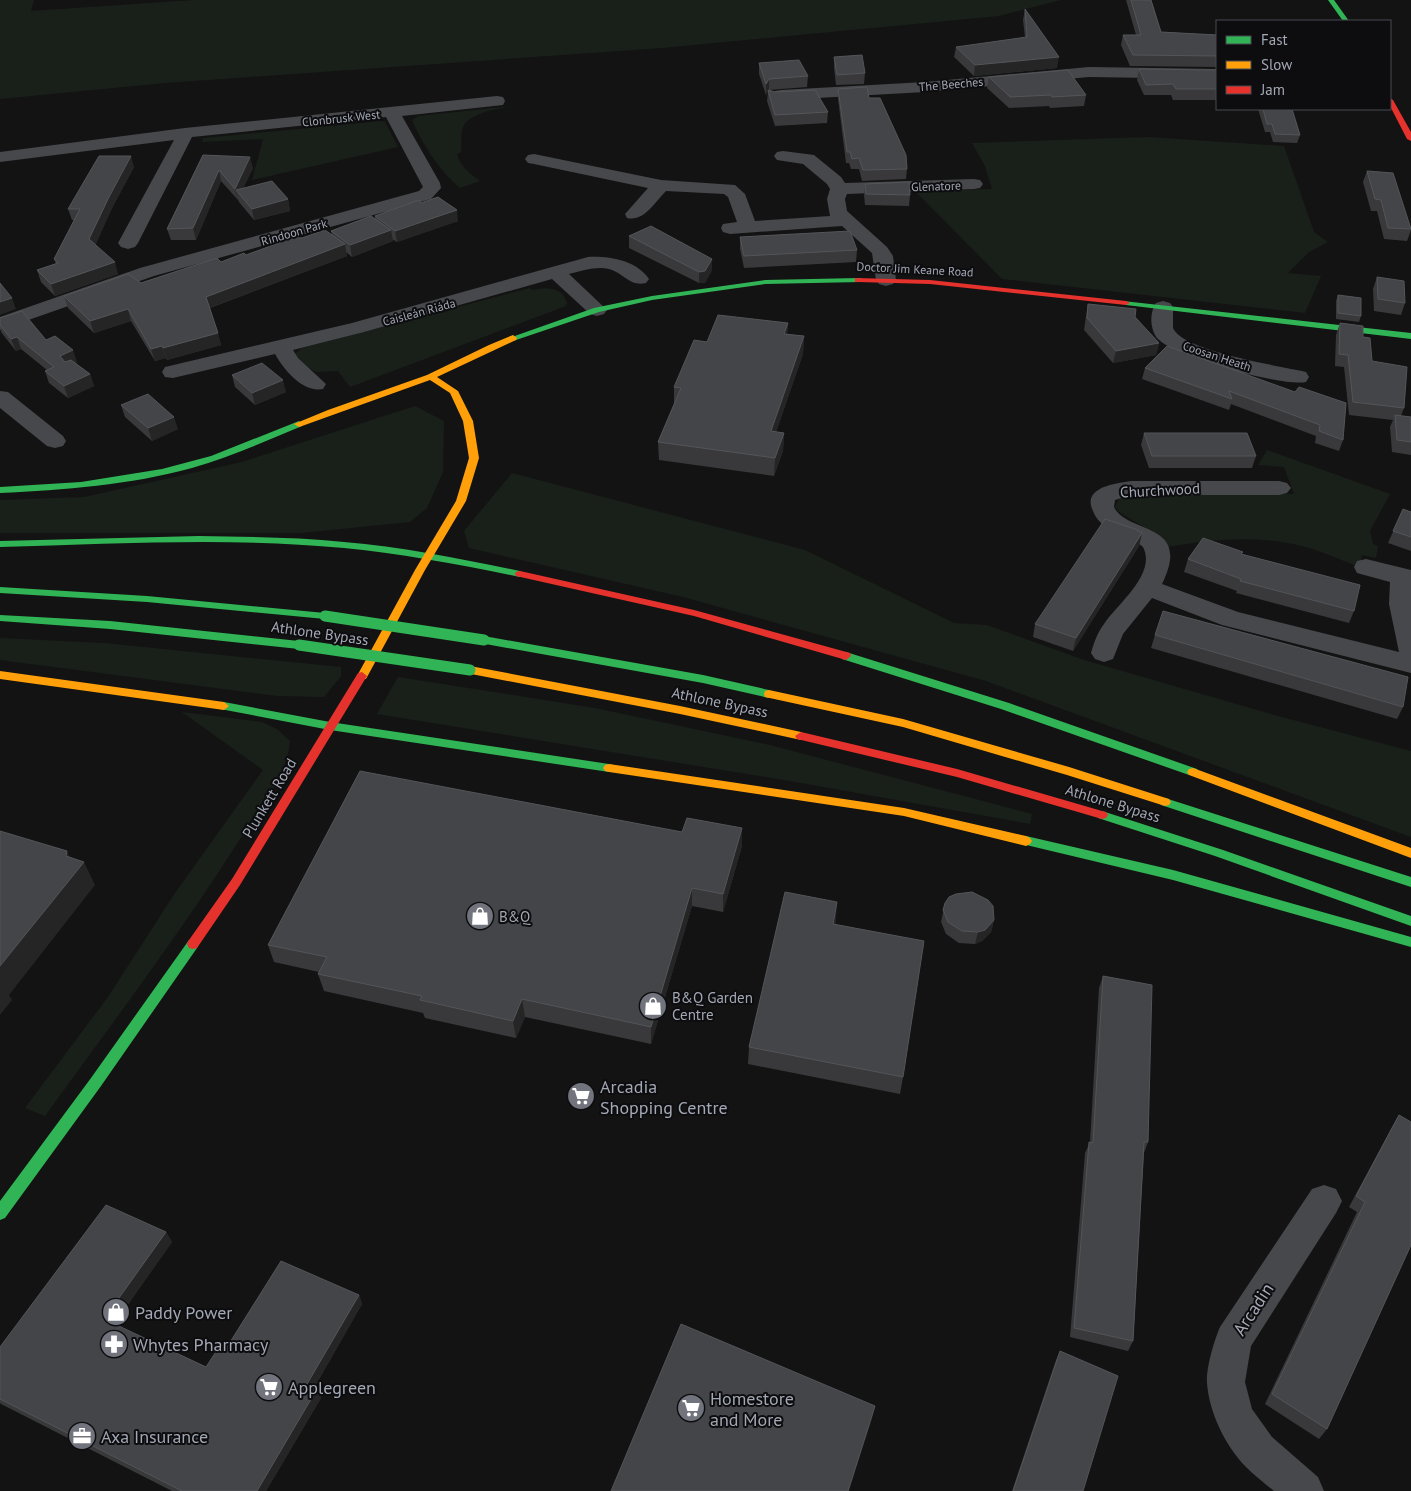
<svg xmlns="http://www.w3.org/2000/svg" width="1411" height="1491" viewBox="0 0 1411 1491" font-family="'PT Sans',sans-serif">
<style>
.green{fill:#19201a}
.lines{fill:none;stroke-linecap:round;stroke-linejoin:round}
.street{fill:#47484c;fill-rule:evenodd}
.fast{fill:#30b455;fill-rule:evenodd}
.slow{fill:#ff9f0a;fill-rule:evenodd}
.jam{fill:#e5322d;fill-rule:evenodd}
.fast-bridge{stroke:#30b455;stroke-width:11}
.wall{fill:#39393b}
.shaded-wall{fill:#252526}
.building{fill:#444548;stroke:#535559}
.labels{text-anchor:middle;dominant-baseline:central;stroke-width:4;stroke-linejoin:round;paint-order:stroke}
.far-street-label{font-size:12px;fill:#a3a8b5;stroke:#0d0d0f}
.street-label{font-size:15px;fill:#a3a8b5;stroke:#0d0d0f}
.poi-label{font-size:15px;fill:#a3a8b5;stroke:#0d0d0f;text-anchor:start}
.near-poi-label{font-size:18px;fill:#a3a8b5;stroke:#0d0d0f;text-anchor:start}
.near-street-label{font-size:18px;fill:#a3a8b5;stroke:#0d0d0f}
</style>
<rect width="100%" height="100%" fill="#131313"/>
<path class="green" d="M0 0H34L31 11 194 0H1061L999 16 662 48 165 83 0 99Z
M513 106C500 108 468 113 463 127 460 134 462 145 461 152L457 154C460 166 470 174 480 181L460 188C440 171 422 144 412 120L418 116Z
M381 121 385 122 398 147 252 180 263 139 202 142 203 138Z
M1148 137 1284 146 1314 232 1328 242 1309 252 1288 273 1321 276 1305 313 1002 279 915 191 992 189 985 166 972 143Z
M530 288 532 290C546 287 562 286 567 303L566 306 350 387 338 371 316 372 307 367 295 354 302 348Z
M415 406 444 421 443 472 427 508 410 522 301 533H0V500L84 497 242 462Z
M1267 450 1390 494 1370 531 1373 544 1378 546 1376 558 1362 555 1360 567C1340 560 1322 551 1302 546 1259 535 1211 539 1168 547L1162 538 1119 512 1115 507 1119 499 1138 493 1294 494 1284 467 1258 465Z
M512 473 805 550 954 623 987 625 1084 660 1278 716 1411 751V837L986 681 683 597 469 548 464 531Z
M0 638 104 643 341 667V676L324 697 277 696 0 660Z
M398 677 595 708 770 745 1032 814 1030 824 790 781 377 714Z
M182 712 262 722 277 729 290 741C286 780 257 813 236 845 177 938 110 1026 45 1116L25 1108 108 997 175 893 263 770Z"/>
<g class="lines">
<path class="street" d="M1089 67 1217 69V79L1089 77 925 92 781 100 775 99 773 95 775 91 781 90 925 82Z
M497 96 503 97 505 101 503 105 402 116 440 183 441 188 431 199 154 276 0 330V317L140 268 419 191 423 187 386 117 192 137 138 243 135 247 128 249 121 247 118 243 174 140 0 162V152L185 128Z
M783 151 814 155 841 177 845 183 974 179 980 180 983 184 980 188 974 189 847 194 845 199 847 211 887 247 893 256 896 280 893 284 886 286 879 284 876 280 872 253 842 226 730 234 723 232 721 228 723 224 737 222 728 197 724 194 666 191C655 202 644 222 627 218L625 214 648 188 534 164 528 163 525 159 528 155 534 154 661 180 735 185 745 194 755 221 830 216 827 199 830 189 827 184 803 164 777 160 774 156 777 152Z
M588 257C609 256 636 260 649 279L646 283C630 287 624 273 609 269 596 266 582 271 569 274L607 310 604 314 597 316 590 314 552 279 364 332 293 350 298 358 326 384 323 389C303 393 284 370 275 354L173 378 165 377 162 372 165 367 352 323Z
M1163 301 1170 303 1173 307V328C1182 351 1280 366 1306 372L1309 377 1306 382C1282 387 1175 357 1158 339 1150 330 1149 313 1156 303Z
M0 391 8 392 63 436 66 441 63 446 55 448 47 446 0 408Z
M1132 481H1279L1287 483 1291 488 1287 493 1279 495H1132L1115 500 1114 507C1128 535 1193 521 1162 584L1238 612 1399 652 1389 604 1390 582 1357 573 1354 567 1357 561 1366 559 1411 570V673L1222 625 1152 598 1123 634 1113 659 1104 662 1095 659 1091 653C1094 643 1097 633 1104 624 1117 604 1157 574 1143 547 1132 537 1117 534 1105 526 1099 522 1095 517 1093 511 1081 487 1117 483 1132 481Z
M1324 1185 1336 1189 1342 1201 1336 1213 1251 1346 1245 1382 1252 1409 1272 1437 1318 1477 1324 1491H1274C1264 1483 1254 1475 1245 1466 1225 1445 1209 1412 1207 1383 1206 1368 1214 1341 1220 1327L1312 1189Z"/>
<path class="fast" d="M1328 0H1334L1349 21H1343Z
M858 278H861V282L765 284 652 300 599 312 516 340 513 341 509 338 594 308 652 296 765 280Z
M1123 301 1411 333V339L1126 305 1122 303Z
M299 421 304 424 302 426C266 441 230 457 192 468 130 485 64 490 0 493V487L81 482 162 469 211 456Z
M199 536C247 537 296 537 344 542 403 547 462 559 520 571L525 574 520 577C462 565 404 554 344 548 230 537 115 544 0 547V541Z
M0 587 147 596 325 613 330 616 325 619 147 602 0 593Z
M0 615 110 621 299 641 304 645 299 649 110 629 0 621Z
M484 636 703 675 769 690 774 694 769 698 703 683 480 643 479 640Z
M846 652 1009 703 1197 769 1199 772 1197 775H1189L1001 709 842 659 841 656 842 653Z
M224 702 330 722 609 764 613 765 615 768 613 771 609 772 330 730 220 709 219 706Z
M1165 798 1411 877V887L1161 805 1159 802 1161 799Z
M1102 811 1223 850 1411 916V926L1215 856 1098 818 1096 815 1098 812Z
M1026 836 1173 870 1411 937V947L1173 880 1022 844 1020 841 1022 838Z
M193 939 197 940 199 944 197 948 101 1086 5 1218 0 1220V1201L91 1078 189 940Z"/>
<path class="slow" d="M513 335 517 338 516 340 437 377 458 391 473 421 479 458 466 501 425 570 366 679H358L357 676 415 570 456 501 469 458 463 421 450 393 430 380 302 426 299 427 294 424 328 410 427 375 489 345Z
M470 666 680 706 801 732 807 736 801 740 680 714 466 673 465 670Z
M0 671 224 702 229 706 224 710 0 679Z
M769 690 903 719 1069 767 1169 799 1171 802 1169 805 1165 806 1067 775 903 727 765 697 764 694 765 691Z
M609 764 904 808 1026 836 1030 838 1032 841 1030 844 1026 846 904 816 609 772 605 771 603 768 605 765Z
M1193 768 1411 848V858L1189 775 1187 772 1189 769Z"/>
<path class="jam" d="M1390 98 1393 100 1411 132V141L1407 139 1390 106Z
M855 278 930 280 1126 301 1130 303 1126 305 930 284 858 282H855Z
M520 571 694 610 850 653 851 656 846 660 694 616 516 576 515 574 516 572Z
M362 672 367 676 240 885 197 948 193 949 189 948 187 944 189 940 232 879 358 673Z
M801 732 957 769 1102 811 1106 812 1108 815 1106 818 1102 819 957 777 797 739 795 736Z"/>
<path class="fast-bridge" d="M325 616 484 640
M299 645 470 670"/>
</g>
<path class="wall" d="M1126 0H1151L1161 32 1217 35V67L1130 66 1121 45 1123 35H1136Z
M1025 9 1057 68 974 76 954 57 956 47 1025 38 1023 20Z
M834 57 865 73 864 84 836 85 834 68Z
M759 63 808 76 807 87 769 90 828 112 827 123 775 126 767 101 768 92 766 95 759 74Z
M1139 69 1217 70V100H1173L1171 95H1144L1137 80Z
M989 77 1086 95 1084 106 1050 108 1049 106 1009 108 987 88Z
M838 89 869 98 907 169 906 179 862 181 859 169H851L849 163H846L838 99Z
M1258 109H1292L1300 135 1297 143 1273 142 1270 132H1265Z
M203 155 253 168 243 188 288 199 290 211 254 220 239 202 238 199V200L221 181 196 240H171L167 229Z
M134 167 112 208 95 245 118 274 55 296 41 282 37 270 56 264 54 259 74 220H72L68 209Z
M1367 171 1411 230 1407 241 1384 239 1377 211H1371L1363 182Z
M865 184 910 195 909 206 865 205 864 195Z
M421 203 458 221 397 242 392 239 393 241 352 257 346 252 347 256 210 308 221 345 167 360 166 358 155 361 131 321 94 333 68 308 64 296 141 283 246 255 302 238 332 235 331 231 375 219V216Z
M629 236 712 259V270L705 283H699L629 248Z
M740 237 857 250 856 262 744 268 740 249Z
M1377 277 1405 303 1401 315 1374 311 1373 289Z
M1338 295 1361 316 1359 322 1336 319V301Z
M1088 304 1135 317 1159 343 1156 355 1113 363 1084 330 1086 316Z
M0 318 46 340 77 362 75 363 90 374 94 386 68 398 49 383 45 371 47 370 21 349 16 351 1 332Z
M788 323 787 334 804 336 803 354 776 432 784 433 783 451 774 476 659 460 658 442 674 405V387L707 342Z
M1340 323 1363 337 1372 361 1404 408 1401 416 1411 417V455L1392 452 1390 427 1393 420 1349 415 1344 367 1335 366 1336 335Z
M1145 368 1295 392 1343 440 1339 451 1315 443 1316 436 1231 404 1229 410 1142 379Z
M232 375 286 392 255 405 235 387Z
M121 405 178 429 152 441 125 417Z
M1144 433 1256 456 1252 468H1149L1141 445Z
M1403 509 1411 512V551L1388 543Z
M1142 533 1139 546 1073 651 1033 637 1035 624Z
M1242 555 1354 611 1349 623 1236 593 1237 591 1184 572 1188 559Z
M1155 635 1403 707 1397 719 1151 648Z
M742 828V846L723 912 692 906 651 1044 525 1017 516 1038 425 1018 423 1013 324 991 318 974 319 972 274 962 268 945 682 832Z
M945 903 994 920 991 932 982 941 975 944 959 943 946 934 941 922Z
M836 920 835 925 903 1077 900 1094 748 1064 749 1047Z
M1103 976 1148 1142 1144 1153 1133 1341 1128 1351 1070 1337 1085 1153 1090 1142 1099 988Z
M1399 1115 1327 1429 1319 1439 1265 1404 1357 1212 1349 1207 1392 1127Z
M166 1232 172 1242 114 1324 206 1367 227 1347 359 1295 362 1304 314 1388 317 1389 321 1398 266 1491H172L1 1404 0 1403V1347Z
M1060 1351 1083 1491H1012L1056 1360Z"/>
<path class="shaded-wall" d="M1059 57 1057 68 974 76 975 65Z
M769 79V90L766 95V84Z
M131 156 134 167 112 208 93 251 89 239 109 197Z
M250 157 253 168 240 195 236 190 238 200 235 189Z
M219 170 221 181 196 240 193 228Z
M288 199 290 211 254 220 252 209Z
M457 210 458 221 397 242 395 231Z
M391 230 393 241 352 257 350 245Z
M345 244 347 256 209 308 206 297Z
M712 259V270L705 283H699V272Z
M115 262 118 274 55 296 51 284Z
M12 298 16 309 0 315V302Z
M128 309 131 321 94 333 90 321Z
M788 323 787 341 784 334Z
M218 333 221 345 167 360 163 348Z
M804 336 803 354 770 449 771 431Z
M17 337 21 349 16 351 11 339Z
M1159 343 1156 355 1113 363 1116 351Z
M162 346 166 358 155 361 151 349Z
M73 350 77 362 64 368 60 356Z
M90 374 94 386 68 398 64 386Z
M283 380 286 392 255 405 252 393Z
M174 417 178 429 152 441 148 428Z
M784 433 783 451 774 476 775 458Z
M1142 533 1139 546 1073 651 1076 638Z
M742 828V846L723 912V894Z
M67 851 76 871 84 862 95 885 9 995 12 1000 0 1015V966L66 856Z
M692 888V906L651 1044V1027Z
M837 902 836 920 831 942 833 924Z
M994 920 991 932 982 941 975 944 978 932Z
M522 999 525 1017 516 1038 513 1021Z
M166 1232 172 1242 111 1329 104 1319Z
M359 1295 362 1304 311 1393 307 1384Z
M317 1389 321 1398 266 1491H257Z
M875 1406 872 1419 849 1491H848Z"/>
<path class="building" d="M1131 0H1151L1161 32 1217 35V56L1133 55 1123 35H1141Z
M1025 9 1059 57 975 65 956 47 1027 37Z
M862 55 865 73 837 75 834 57Z
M799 60 808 76 769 79 766 84 759 63Z
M1139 69 1217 70V89H1176L1173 84 1146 85Z
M1068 70 1086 95 1052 97 1051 95 1010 97 989 77Z
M867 87 869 98H880L906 155 907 169 863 170 859 158 852 159 850 152H847L838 89Z
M768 90 775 92 815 90 828 112 775 115Z
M1263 109H1292L1300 135 1275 134 1272 124H1267Z
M203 155 250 157 235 189 219 170 193 228 167 229Z
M99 156H131L109 197 89 239 115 262 51 284 37 270 58 263 54 259 80 209H68Z
M1367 171 1393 173 1411 229 1388 228 1381 200 1375 199Z
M272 181 288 199 252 209 236 190Z
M909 182 910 195 866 194 865 184Z
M438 197 457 210 395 231 375 216 419 200 421 203Z
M371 216 391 230 350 245 331 231Z
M651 226 712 259 705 271 699 272 629 236Z
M325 230 345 244 206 297 218 333 163 348 162 346 151 349 128 309 90 321 64 296 128 274 141 283 217 258 221 262 244 253 246 255 295 237 302 238Z
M850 231 857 250 744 256 740 237Z
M1377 277 1404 281 1405 303 1378 299Z
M0 283 12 298 0 302Z
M1338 295 1361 298V316L1338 313Z
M1088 304 1136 309 1135 317 1159 343 1116 351 1087 318Z
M22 311 46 340 55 336 73 350 60 356 65 362 71 360 90 374 64 386 45 371 54 367 17 337 11 339 0 325V318Z
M718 315 788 323 784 334 804 336 771 431 784 433 775 458 658 442 681 388 674 387 694 340 707 342Z
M1340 323 1363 326V337L1370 338 1372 361 1407 367 1404 408 1353 402 1348 355 1339 354Z
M1167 346 1295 392 1299 387 1346 403 1343 440 1319 431 1320 425 1229 391 1232 399 1145 368Z
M262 363 283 380 252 393 232 375Z
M148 394 174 417 148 428 121 405Z
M1395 415 1411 417V442L1397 440Z
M1144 433H1247L1256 456H1152Z
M1403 509 1411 512V537L1393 531Z
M1105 519 1135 529 1142 533 1076 638 1035 624Z
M1203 538 1243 552 1241 554 1360 585 1354 611 1240 581 1241 579 1188 559Z
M1163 611 1408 677 1403 707 1155 635Z
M360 771 682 832 687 818 742 828 723 894 692 888 651 1027 522 999 513 1021 420 1000 422 996 318 974 327 957 268 945Z
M0 831 67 851 66 856 84 862 0 966Z
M785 892 837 902 833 924 924 941 903 1077 749 1047Z
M972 892 988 900 993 906 994 920 985 930 978 932 962 931 948 922 943 910 945 903 949 897 956 894Z
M1103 976 1152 985 1148 1142H1144L1133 1341 1074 1328 1089 1142 1093 1143Z
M1399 1115 1411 1122V1245L1327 1429 1272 1394 1365 1202 1356 1196Z
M106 1205 166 1232 104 1319 206 1367 221 1344 227 1347 281 1261 359 1295 307 1384 317 1389 257 1491H182L0 1399V1347Z
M681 1324 875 1406 848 1491H611Z
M1060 1351 1118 1376 1083 1491H1013Z"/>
<defs>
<g id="shop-disc" transform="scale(1.4375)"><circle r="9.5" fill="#71747c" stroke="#0d0d0f"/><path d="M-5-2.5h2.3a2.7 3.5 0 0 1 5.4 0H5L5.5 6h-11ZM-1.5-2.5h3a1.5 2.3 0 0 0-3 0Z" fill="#fff"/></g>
<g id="supermarket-disc" transform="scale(1.4375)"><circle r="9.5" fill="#71747c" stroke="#0d0d0f"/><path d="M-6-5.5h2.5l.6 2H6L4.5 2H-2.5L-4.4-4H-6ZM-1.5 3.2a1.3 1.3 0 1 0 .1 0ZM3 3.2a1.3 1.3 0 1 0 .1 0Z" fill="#fff"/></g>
<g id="pharmacy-disc" transform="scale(1.4375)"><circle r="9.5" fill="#71747c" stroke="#0d0d0f"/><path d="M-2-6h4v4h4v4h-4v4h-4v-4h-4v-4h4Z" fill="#fff"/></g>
<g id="office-disc" transform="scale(1.4375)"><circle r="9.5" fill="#71747c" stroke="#0d0d0f"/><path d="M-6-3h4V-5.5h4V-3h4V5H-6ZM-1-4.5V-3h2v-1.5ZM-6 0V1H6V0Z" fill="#fff"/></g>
</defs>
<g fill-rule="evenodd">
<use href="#shop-disc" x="480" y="916"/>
<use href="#shop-disc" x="653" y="1006"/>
<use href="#supermarket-disc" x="581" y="1096"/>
<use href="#shop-disc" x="116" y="1312"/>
<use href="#pharmacy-disc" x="114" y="1344"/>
<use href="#supermarket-disc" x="269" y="1387"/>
<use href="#supermarket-disc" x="691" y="1408"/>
<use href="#office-disc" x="82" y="1436"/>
</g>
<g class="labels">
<g class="far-street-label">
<text transform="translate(951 84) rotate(-5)">The Beeches</text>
<text transform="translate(341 118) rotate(-6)">Clonbrusk West</text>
<text transform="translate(936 186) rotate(-2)">Glenatore</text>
<text transform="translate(294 232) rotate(-16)">Rindoon Park</text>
<text transform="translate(915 269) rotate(3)">Doctor Jim Keane Road</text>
<text transform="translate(419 312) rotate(-15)">Caisleán Riáda</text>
<text transform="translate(1217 356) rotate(18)">Coosan Heath</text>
</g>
<g class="street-label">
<text transform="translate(1160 490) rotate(-3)">Churchwood</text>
<text transform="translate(320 633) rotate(8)">Athlone Bypass</text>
<text transform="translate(720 702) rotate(12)">Athlone Bypass</text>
<text transform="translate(269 798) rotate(-59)">Plunkett Road</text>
<text transform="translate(1113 803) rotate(17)">Athlone Bypass</text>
</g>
<g class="poi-label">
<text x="499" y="916">B&amp;Q</text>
<text x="672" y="997">B&amp;Q Garden<tspan x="672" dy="17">Centre</tspan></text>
</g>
<g class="near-poi-label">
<text x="600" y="1086">Arcadia<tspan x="600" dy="21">Shopping Centre</tspan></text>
<text x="135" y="1312">Paddy Power</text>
<text x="133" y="1344">Whytes Pharmacy</text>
<text x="288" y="1387">Applegreen</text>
<text x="710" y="1398">Homestore<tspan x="710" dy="21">and More</tspan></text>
<text x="101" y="1436">Axa Insurance</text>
</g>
<g class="near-street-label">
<text transform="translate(1253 1309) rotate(-57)">Arcadin</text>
</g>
</g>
<rect x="1216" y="20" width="175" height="90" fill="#0d0d0f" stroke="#494b51"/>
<rect x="1226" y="36" width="25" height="8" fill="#30b455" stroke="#494b51"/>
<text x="1261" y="45" font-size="15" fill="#a3a8b5">Fast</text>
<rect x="1226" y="61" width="25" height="8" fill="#ff9f0a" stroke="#494b51"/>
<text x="1261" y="70" font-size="15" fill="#a3a8b5">Slow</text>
<rect x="1226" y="86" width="25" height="8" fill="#e5322d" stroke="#494b51"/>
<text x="1261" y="95" font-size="15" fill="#a3a8b5">Jam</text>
</svg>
